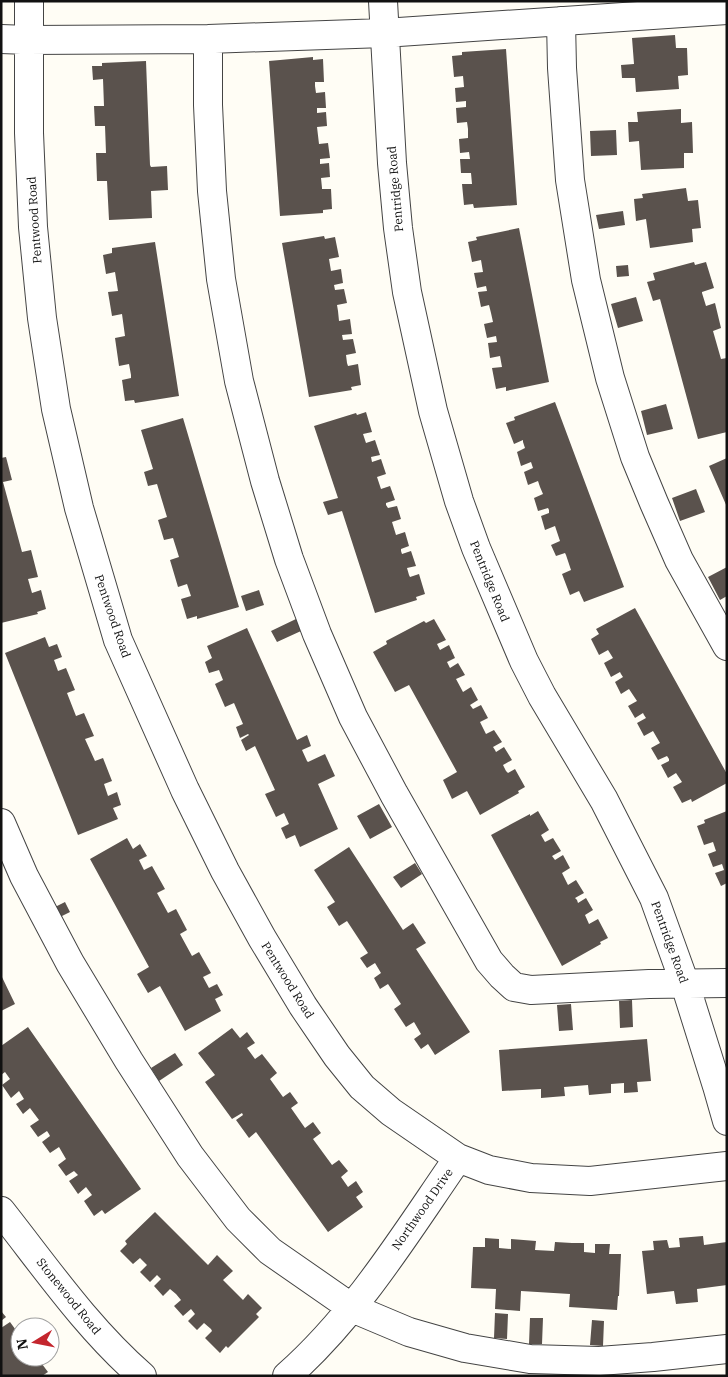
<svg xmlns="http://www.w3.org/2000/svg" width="728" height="1377" viewBox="0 0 728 1377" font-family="'IBM Plex Serif',serif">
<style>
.building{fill:#5a524d}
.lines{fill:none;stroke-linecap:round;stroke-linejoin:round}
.minor-casing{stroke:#444;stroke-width:30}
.minor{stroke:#fff;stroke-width:28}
.labels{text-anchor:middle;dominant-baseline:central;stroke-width:5;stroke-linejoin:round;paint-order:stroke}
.street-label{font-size:12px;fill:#111;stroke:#fff}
</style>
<rect width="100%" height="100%" fill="#fffdf5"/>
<path class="building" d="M675 35 676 48H687L688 75 678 76 679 89 636 92 635 78H622L621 65 634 64 632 38Z
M506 49 517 205 474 208 473 204 464 205 462 184H472L471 173H461L460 159H470L469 152 460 153 459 139 468 138V129L467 122 457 123 456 108 466 107V101L456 102 455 88 464 87 463 76 454 77 452 56 462 55V52Z
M313 57V60L323 59 324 82H315V86L316 93 325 92 326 108H317V113L326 112 327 126 317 127 319 144 328 143 330 158 320 159V164L329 163 330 177 321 178 322 188V189H331L332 209 323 210V213L280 216 269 61Z
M146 61 150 165 151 167 167 166 168 190 151 191 152 218 109 220 107 181H97L96 153H106L105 126H95L94 106H104L103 79 93 80 92 66H102V63Z
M681 109V123L692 122 693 153H684V168L641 170 639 141 629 142 628 122H638L637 112Z
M616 130 617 155 591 156 590 131Z
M686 188 688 201 698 200 701 228 692 229 693 242 650 248 646 219 636 221 634 199 643 198 642 194Z
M623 211 625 225 599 229 596 215Z
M519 228 549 382 506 391V387L496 389 492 368 502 367 500 356 490 358 488 343 497 342 496 336 487 338 484 324 493 322 491 313 489 305 481 307 478 292 487 291 486 286 477 288 474 273 483 272 481 260 472 262 468 242 477 240 476 237Z
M324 236 325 239 335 237 339 257 329 259 331 271 341 269 343 283 334 285 335 290 344 289 347 303 337 305 338 311 339 321 350 319 352 334 342 335 343 340 353 339 356 353 346 355 347 363 348 366 358 364 361 385 351 387 352 390 309 397 282 243Z
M155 242 179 396 135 403 134 400 125 401 122 380 131 378V375L129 364 119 366 115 338 125 336 122 314 112 316 108 292 118 291 115 272 106 274 103 255 112 253V248Z
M694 262 695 265 706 262 714 288 702 292V293L706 306 715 303 721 328 713 331 721 359 727 358V432L698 439 660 299 653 301 647 282 655 280 653 273Z
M628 265 629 276 617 277 616 266Z
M636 297 643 321 618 328 611 304Z
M555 402 624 587 584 602 579 591 570 595 562 574 571 570 566 555 565 553 556 556 551 545 560 541 555 526 545 530 541 516 549 513V510L548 508 538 511 534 498 543 494 540 487 538 481 528 485 524 472 533 468 531 462 521 466 517 452 525 448 523 442V440L514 444 506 423 515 420 514 417Z
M666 404 673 429 647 435 641 411Z
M366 412 372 432 363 434 366 443 375 440 380 455 371 457 372 462 381 459 386 474 377 477 381 489 390 486 395 500 386 503V505L388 508 397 506 401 519 392 522 396 535 405 532 409 546 401 549V551L402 554 411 551 416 566 407 568 409 575 410 577 419 574 425 594 416 597 417 600 375 613 342 511 328 515 323 502 338 498 314 426 356 413 357 415Z
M183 418 239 607 197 619V616L187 619 181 599 191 596 187 584 178 587 170 560 179 557 173 538 164 540 158 520 167 517 157 484 148 486 144 472 153 469 141 430Z
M6 457 12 480 3 482 22 552 31 550 38 577 28 579 32 593 41 590 46 609 37 612 38 614 1 623V458Z
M727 458V507L709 466Z
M696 489 705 512 680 521 672 498Z
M727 567V596L720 600 708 577Z
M259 590 264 605 246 611 241 596Z
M635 608 727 774V783L692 802 691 799 682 803 673 787 682 782 676 773 668 778 661 765 669 761V759L667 756 658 760 651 748 660 743 653 731 644 736 637 723 646 718 644 715 643 713 635 718 628 706 637 701 629 689 621 694 615 682 623 677 621 674 620 672 611 677 604 663 613 658 608 650 599 655 591 639 599 634 596 629Z
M296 619 301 631 277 642 271 631Z
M434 619 446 640 437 644 440 650 449 645 455 658 447 662 450 668 458 663 465 675 456 679 463 692 471 687 478 700 470 705 473 709 481 705 488 718 480 722 486 734 494 730 502 742 493 747 495 750 496 752 504 747 512 760 503 765 506 771 508 773 515 769 525 787 518 791 519 793 480 815 467 791 452 799 443 780 457 772 409 685 395 692 373 652 387 644 386 641 424 621 426 623Z
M247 628 297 740 307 735 311 746 302 750 307 761 308 762 325 754 335 776 318 784 338 829 300 847 295 835 286 839 281 828 289 824 284 813 276 817 265 794 275 790 255 746 246 751 241 740 249 735 248 734 240 738 236 727 243 724 234 703 225 707 215 684 223 680 219 670 209 673 205 662 212 658 207 646Z
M45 637 49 647 57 644 62 657 54 660 58 671 66 668 75 690 67 693 76 716 84 713 94 736 85 739 95 761 103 758 112 781 104 784 108 796 117 792 121 805 113 808 118 819 78 835 5 653Z
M379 804 392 827 370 839 357 816Z
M538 811 549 830 541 835 545 842 553 838 561 851 552 856 555 860 563 855 570 868 562 873 568 885 576 880 584 893 575 898 577 900 578 903 586 898 593 910 585 915 589 924 598 919 608 938 600 942 601 944 562 966 491 835 530 814V816Z
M727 811V883L721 886 715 873 724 870 722 864 713 867 708 854 716 851 713 842 704 845 697 826 705 823 704 820Z
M127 838 133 849 140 844 147 856 139 860 144 870 152 866 165 889 157 893 168 913 176 909 187 930 180 934 192 956 199 952 211 973 203 977 209 988 217 984 223 995 215 999 221 1011 185 1031 160 986 148 993 137 974 149 967 90 859Z
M349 847 403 930 413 923 426 943 416 949 470 1032 435 1055 428 1044 421 1049 414 1039 421 1034 414 1022 406 1027 394 1009 401 1004 388 984 380 989 374 978 381 973 375 963 367 968 360 958 368 953 347 921 339 926 327 907 335 902 314 870Z
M415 863 422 874 401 888 393 877Z
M65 902 70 912 60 917 55 907Z
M1 975 15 1004 1 1011Z
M632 1000 633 1027 620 1028 619 1001Z
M571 1004 573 1030 559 1031 557 1005Z
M28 1027 141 1189 105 1214 102 1210 94 1216 84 1201 92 1195 86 1187 78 1194 69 1181 78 1175 74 1171 66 1176 58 1165 66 1159 59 1147 50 1153 42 1142 50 1136 49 1134 47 1131 38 1137 30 1126 39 1120 30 1108 23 1114 16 1104 24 1099 19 1091 11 1098 2 1085 10 1079 5 1072 1 1075V1046Z
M232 1028 240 1038 247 1032 255 1043 247 1048 255 1059 262 1054 277 1073 270 1079 283 1097 290 1092 298 1103 291 1108 305 1128 313 1122 321 1133 313 1139 332 1165 339 1160 348 1171 341 1177 348 1187 356 1181 363 1192 356 1197 363 1207 328 1232 256 1132 249 1138 236 1120 243 1115 242 1113 232 1119 205 1082 215 1075 198 1053Z
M647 1039 651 1081 637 1082 638 1092 624 1093V1083L611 1084V1093L589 1095 588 1085 564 1087 565 1096 541 1098V1089L502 1091 499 1050Z
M175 1053 183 1065 159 1081 151 1068Z
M155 1212 208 1265 217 1255 233 1271 223 1280 243 1300 248 1294 262 1308 256 1314 259 1317 228 1348 226 1346 220 1353 205 1338 212 1331 211 1329 204 1323 197 1330 188 1321 195 1314 191 1309 183 1316 174 1306 181 1300 176 1294 170 1289 163 1296 154 1286 161 1279 157 1275 150 1282 140 1272 147 1265 140 1258 133 1264 120 1251 127 1244 125 1241Z
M703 1236 704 1245 727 1242V1285L697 1289 698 1302 676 1304 674 1291 647 1294 642 1251 654 1250 653 1241 667 1240 669 1248 680 1247 679 1238Z
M485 1238 499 1239V1248L511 1249V1239L536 1241 535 1250 554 1251 555 1242 572 1243H584V1252L595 1253V1244H610L609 1254H621L619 1296H618L617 1310 569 1307 570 1294 521 1291 520 1311 495 1309 496 1289 471 1288 473 1247H485Z
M1 1311 6 1317 1 1321Z
M495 1313 508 1314 507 1339 494 1338Z
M530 1318H543L542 1344H529Z
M592 1320 604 1321 603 1346 590 1345Z
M10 1322 18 1333 11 1339 20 1351V1357H34L28 1362 32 1366 39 1360 48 1372 42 1376H1V1328Z"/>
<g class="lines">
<g class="minor-casing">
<path id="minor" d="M29 1V133L33 227 42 318 56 409 79 508 118 640 185 790 225 871 262 938 303 1006 337 1056 362 1087 391 1112 458 1158 489 1170 531 1178 590 1181 727 1166
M383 1 392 163 398 228 407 292 433 411 459 501 476 548 524 661 542 696 604 800 654 898 685 984 717 1086 727 1121
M561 21 562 68 570 180 586 280 610 378 635 457 654 503 679 560 727 646
M1 39 28 40 208 39 384 33 727 10
M208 39V105L212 191 221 279 239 381 265 481 289 559 317 634 353 717 394 794 489 961 502 976 514 987 531 990 649 984 727 983
M1 823 24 876 70 963 129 1061 190 1156 238 1219 270 1251 352 1308 409 1332 465 1348 530 1359 599 1361 653 1357 727 1349
M1 1211C46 1268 87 1328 142 1376
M287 1376C357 1314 406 1233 458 1158"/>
</g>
<use href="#minor" class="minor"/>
</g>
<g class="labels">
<g class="street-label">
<text transform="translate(395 189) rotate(-95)">Pentridge Road</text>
<text transform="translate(34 220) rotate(-94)">Pentwood Road</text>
<text transform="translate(490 581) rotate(68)">Pentridge Road</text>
<text transform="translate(113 616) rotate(71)">Pentwood Road</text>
<text transform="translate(670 942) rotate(70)">Pentridge Road</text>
<text transform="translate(288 980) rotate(58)">Pentwood Road</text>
<text transform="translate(422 1209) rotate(-55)">Northwood Drive</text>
<text transform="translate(69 1296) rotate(51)">Stonewood Road</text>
</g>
</g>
<rect width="728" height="1377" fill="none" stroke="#111111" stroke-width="5"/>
<g transform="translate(35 1342) rotate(260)"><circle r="24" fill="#ffffff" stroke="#a0a0a0"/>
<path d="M0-4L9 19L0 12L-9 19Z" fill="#c4262e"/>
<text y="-8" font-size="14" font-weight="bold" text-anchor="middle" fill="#111111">N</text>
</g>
</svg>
